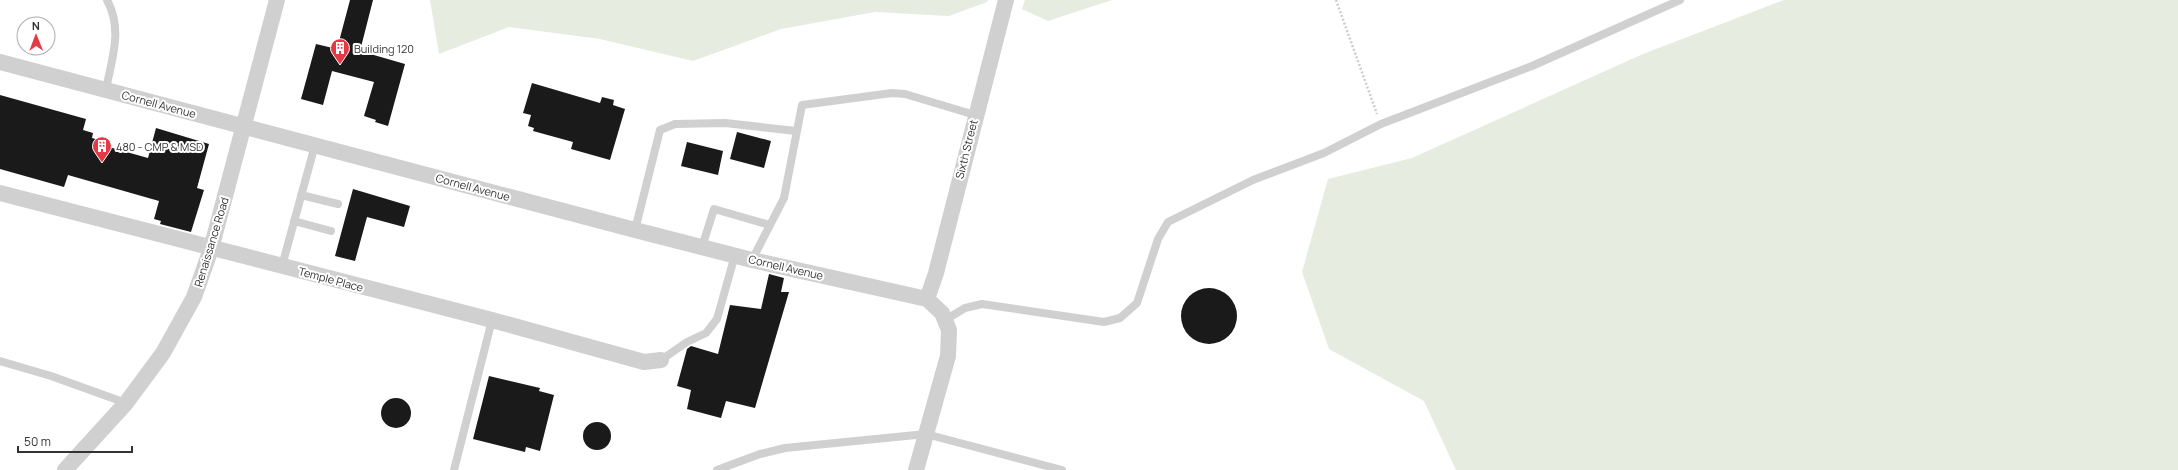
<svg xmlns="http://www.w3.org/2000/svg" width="2178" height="470" viewBox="0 0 2178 470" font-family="Manrope,sans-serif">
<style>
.green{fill:#e6ecdf}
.building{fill:#1a1a1a}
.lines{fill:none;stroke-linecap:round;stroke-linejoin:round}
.path{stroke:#cdcdcd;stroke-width:2.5;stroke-dasharray:2 2;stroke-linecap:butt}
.lane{stroke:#d0d0d0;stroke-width:8}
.street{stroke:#d0d0d0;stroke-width:16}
.labels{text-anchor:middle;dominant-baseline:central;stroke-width:4;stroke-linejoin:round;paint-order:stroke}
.poi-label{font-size:11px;fill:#333;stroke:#fff;text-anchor:start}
.street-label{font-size:11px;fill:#333;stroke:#fff}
</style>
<rect width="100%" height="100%" fill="#fff"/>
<path class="green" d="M430 0H988L987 2 949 16 875 12 781 29 693 61 600 39 509 27 439 54Z
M1025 0H1112L1048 21 1022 9Z
M1784 0H2178V470H1456L1424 401 1329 349 1302 272 1328 179 1412 158 1643 54Z"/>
<path class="building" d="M350 0H373L360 51 405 64 388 126 375 122 376 120 364 116 374 82 332 71 323 105 301 99 316 44 337 49Z
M532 83 600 103 602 97 614 100 613 105 625 109 610 160 571 149 573 142 533 131 534 128 528 126 531 115 523 113Z
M0 95 86 119 83 130 93 133 92 138 99 140 98 144 148 158 156 128 209 144 197 188 204 190 191 232 160 224 161 221 154 219 159 201 68 175 64 187 0 169Z
M737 132 771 141 764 168 730 159Z
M687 142 723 151 718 175 681 166Z
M353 189 410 206 404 227 367 217 355 261 335 256Z
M769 274 784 278 781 292H789L755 408 726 401 721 418 687 409 691 390 677 386 687 349 691 346 718 354 730 305 761 309Z
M1181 316a28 28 0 1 1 56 0a28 28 0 1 1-56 0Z
M489 376 540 388 539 391 554 395 540 451 526 447 525 452 473 439Z
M381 413a15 15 0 1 1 30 0a15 15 0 1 1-30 0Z
M583 436a14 14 0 1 1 28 0a14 14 0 1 1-28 0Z"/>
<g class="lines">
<path class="path" d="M1336 0 1377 114"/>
<path class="lane" d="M106 89C112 59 123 29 107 0
M301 195 338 204
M294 221 331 231
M635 230 660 130 675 124 725 123 796 131
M702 247 714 209 770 225
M752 260 784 198 802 105 892 93 905 94 975 115
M282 266 315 145
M945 320 965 308 982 304 1104 322 1120 318 1137 303 1158 239 1168 222 1253 180 1324 153 1381 124 1532 66 1680 0
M661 360 687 342 706 333 717 319 735 255
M0 361 51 376 126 403
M454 470 492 320
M717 470 760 454 785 448 926 434 1062 470"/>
<path class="street" d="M0 62 635 230 752 260 927 299 942 313 949 330 948 356 916 470
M0 193 492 320 644 362 661 360
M927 299 936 273 1006 0
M65 470 126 403 163 353 194 297 211 249 277 0"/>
</g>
<defs>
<g id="building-pin" transform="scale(1)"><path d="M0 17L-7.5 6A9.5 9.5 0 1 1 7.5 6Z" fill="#e63946" stroke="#fff"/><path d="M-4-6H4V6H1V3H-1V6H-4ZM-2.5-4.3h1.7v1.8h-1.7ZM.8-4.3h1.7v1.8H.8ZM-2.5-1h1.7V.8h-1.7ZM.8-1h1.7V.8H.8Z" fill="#fff"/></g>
</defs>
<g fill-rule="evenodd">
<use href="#building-pin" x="340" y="48"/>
<use href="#building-pin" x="102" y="146"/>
</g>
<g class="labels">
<g class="poi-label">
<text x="354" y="48">Building 120</text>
<text x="116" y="146">480 - CMP &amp; MSD</text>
</g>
<g class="street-label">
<text transform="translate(159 104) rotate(15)">Cornell Avenue</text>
<text transform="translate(966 149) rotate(-76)">Sixth Street</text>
<text transform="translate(473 187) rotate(15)">Cornell Avenue</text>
<text transform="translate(211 242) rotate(-73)">Renaissance Road</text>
<text transform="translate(786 267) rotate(13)">Cornell Avenue</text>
<text transform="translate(331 279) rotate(15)">Temple Place</text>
</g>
</g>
<g transform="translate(36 36) rotate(359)"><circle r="19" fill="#ffffff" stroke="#adadad"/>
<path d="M0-3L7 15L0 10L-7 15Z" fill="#e63946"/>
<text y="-6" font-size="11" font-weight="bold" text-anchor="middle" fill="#333333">N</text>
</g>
<path d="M18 446v6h114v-6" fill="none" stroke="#333333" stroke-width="2"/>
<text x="24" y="446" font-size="12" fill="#333333" stroke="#ffffff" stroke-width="3" paint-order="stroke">50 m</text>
</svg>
